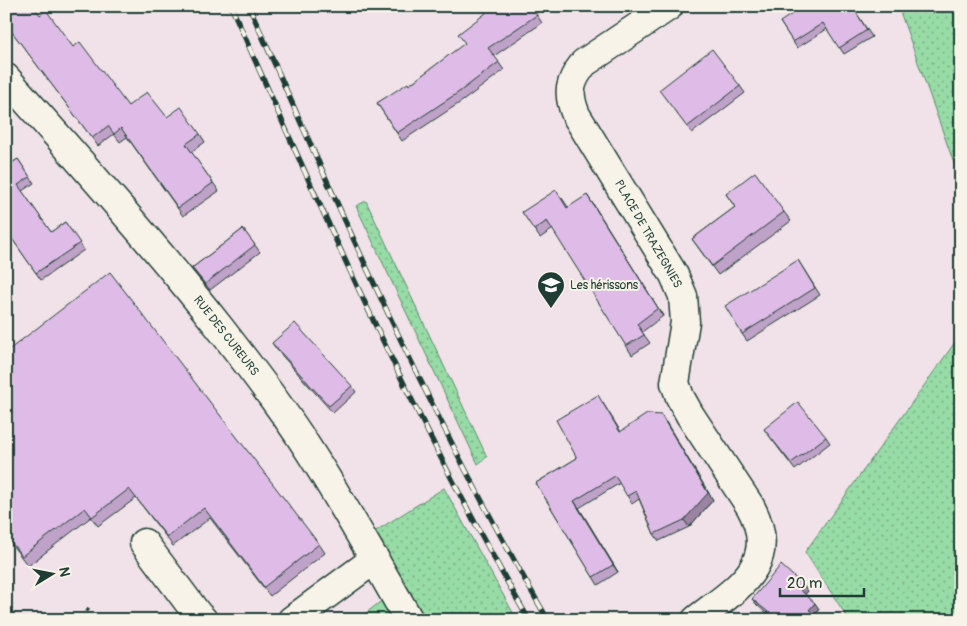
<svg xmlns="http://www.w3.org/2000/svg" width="967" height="626" viewBox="0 0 967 626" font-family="Pangolin,sans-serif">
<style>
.grass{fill:url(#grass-dots);stroke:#5b8c6d}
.forest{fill:url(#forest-firs);stroke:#5b8c6d}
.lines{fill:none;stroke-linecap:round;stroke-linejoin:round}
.minor-casing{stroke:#1f3d34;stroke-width:31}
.path{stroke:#1f3d34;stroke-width:3;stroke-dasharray:5 4;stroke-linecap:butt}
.minor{stroke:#f7f3e8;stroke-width:28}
.rail-casing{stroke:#1f3d34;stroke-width:5.5}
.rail{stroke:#f7f3e8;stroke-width:4;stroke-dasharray:11;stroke-linecap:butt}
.wall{fill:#bfa2c7;stroke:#1f3d34}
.shaded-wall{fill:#9b84a2;stroke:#1f3d34}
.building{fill:#debce7;stroke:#1f3d34}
.labels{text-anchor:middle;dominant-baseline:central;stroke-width:4;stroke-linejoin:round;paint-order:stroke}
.street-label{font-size:12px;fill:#1f3d34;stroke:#f7f3e8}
.poi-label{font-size:12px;fill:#1f3d34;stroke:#f7f3e8;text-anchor:start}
</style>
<defs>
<pattern id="grass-dots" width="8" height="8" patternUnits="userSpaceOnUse" patternTransform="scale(1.25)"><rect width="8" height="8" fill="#97dba6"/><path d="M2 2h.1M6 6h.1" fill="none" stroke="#7bb388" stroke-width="1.8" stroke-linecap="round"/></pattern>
<pattern id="forest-firs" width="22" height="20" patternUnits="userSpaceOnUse" patternTransform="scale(1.25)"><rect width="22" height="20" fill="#97dba6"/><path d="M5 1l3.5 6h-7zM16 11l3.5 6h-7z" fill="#7bb388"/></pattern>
</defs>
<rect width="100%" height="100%" fill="#f0e2e8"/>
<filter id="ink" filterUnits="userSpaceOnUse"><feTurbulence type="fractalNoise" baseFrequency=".02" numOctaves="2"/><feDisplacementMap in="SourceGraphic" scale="10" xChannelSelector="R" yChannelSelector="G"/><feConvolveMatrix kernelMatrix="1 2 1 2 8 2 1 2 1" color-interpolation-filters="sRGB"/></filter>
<g filter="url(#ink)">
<path class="grass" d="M898 6H961V183Z
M366 201 487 457 478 464 356 206Z
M961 334V620H852L847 617 805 552Z
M444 488 517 620H409L363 539Z"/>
<path class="forest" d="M393 592 409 620H357Z"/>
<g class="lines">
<g class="minor-casing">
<path id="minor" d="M669 6 584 63C569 82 567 93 576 115L674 275 683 296 685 322 675 383 680 397 690 415 750 506C782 564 737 588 696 620
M6 78C79 160 152 242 220 328 248 364 276 400 301 438 340 497 374 559 409 620
M144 543 198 615 203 620
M292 620 375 559"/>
</g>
<path class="path" d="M82 620 89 608"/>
<use href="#minor" class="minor"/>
<g class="rail-casing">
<path id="rail" d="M231 6C323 214 415 423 529 620
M249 6C341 214 433 423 548 620"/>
</g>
<use href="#rail" class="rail"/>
</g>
<path class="wall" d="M6 6 40 15 73 47 128 106 167 117 200 134 205 142 191 152 219 191 183 216 127 137 120 142 114 134 98 146 10 29 7 31 6 30Z
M531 6 542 23 494 56 504 70 464 100 402 141 377 103 409 85 465 44Z
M852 6 872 37 844 54 827 29 797 48 780 22Z
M740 86 745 93 692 133 664 96Z
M18 159 34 183 22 191 51 232 65 222 84 250 41 280 6 230 7 166Z
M726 194 784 212 791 221 718 275 692 239 735 207Z
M562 198 568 207 593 204 663 316 642 332 650 343 632 355 553 229 540 238 522 212Z
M243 229 260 252 210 290 192 268Z
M798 260 820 295 747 341 742 334Z
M272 343 352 386 356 392 333 413 277 350Z
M6 352 319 544 325 553 270 596 210 518 173 546 136 498 98 526 91 517 28 566 6 537Z
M603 403 621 432 666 422 713 500 689 527 659 541 654 534 639 499 632 504 620 483 579 508 618 572 598 585 536 483 577 458Z
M764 429 826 437 830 443 795 470Z
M808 591 805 594 819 609 815 615 772 618 757 605 752 599Z"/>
<path class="shaded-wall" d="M587 195 593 204 663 316 658 308Z
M661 415 713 500 689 527 684 520Z
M574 501 579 508 618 572 613 565Z
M803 585 808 591 804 596 799 589Z
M815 603 819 609 813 617 809 610Z"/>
<path class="building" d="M6 6H33L40 15 46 10 73 47 80 42 128 106 147 92 167 117 181 107 200 134 186 144 213 183 178 208 121 128 114 134 108 126 92 138 6 24Z
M481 6H531L537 15 488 48 499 62 459 92 397 133 377 103 408 83 409 85 465 43 458 34 486 13Z
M804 6H852L867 30 839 48 823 23 793 42 780 22Z
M712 49 740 86 687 127 659 90Z
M18 159 30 177 18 185 51 232 65 222 80 243 36 273 6 230V165L7 166Z
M755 172 784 212 712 266 692 239 735 207 726 194Z
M556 190 567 208 587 195 658 308 637 324 644 335 626 346 547 221 534 230 522 212Z
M243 229 255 245 205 284 192 268Z
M798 260 815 288 742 334 725 306Z
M110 272 319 544 264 587 204 508 167 537 129 489 92 517 85 508 22 556 6 536V352Z
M295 323 352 386 329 406 272 343Z
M598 395 620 432 647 414 661 415 708 493 684 520 654 534 636 491 627 496 615 476 574 501 613 565 593 577 536 483 577 458 556 420Z
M798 402 826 437 791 463 764 429Z
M781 565 803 585 799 589 815 603 809 610 822 620H771L773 616 752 599Z"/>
</g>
<defs>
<g id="school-pin" transform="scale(1.4375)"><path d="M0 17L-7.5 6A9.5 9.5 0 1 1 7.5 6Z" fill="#1f3d34" stroke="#f7f3e8"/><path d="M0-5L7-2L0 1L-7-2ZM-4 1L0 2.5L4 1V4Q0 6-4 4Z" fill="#fff"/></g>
</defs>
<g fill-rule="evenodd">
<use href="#school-pin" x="551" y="285"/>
</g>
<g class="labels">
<g class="street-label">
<text transform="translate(648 234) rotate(60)">PLACE DE TRAZEGNIES</text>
<text transform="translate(226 336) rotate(52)">RUE DES CUREURS</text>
</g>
<g class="poi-label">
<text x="570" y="285">Les hérissons</text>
</g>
</g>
<rect width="967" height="626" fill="none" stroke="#f7f3e8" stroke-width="25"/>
<rect x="12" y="12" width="942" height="601" fill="none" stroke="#1f3d34" stroke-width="2" filter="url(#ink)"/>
<g transform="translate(52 574) rotate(80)" stroke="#f7f3e8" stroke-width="4" paint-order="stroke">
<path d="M0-4L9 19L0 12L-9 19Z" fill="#1f3d34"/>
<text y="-8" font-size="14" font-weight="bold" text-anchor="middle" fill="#1f3d34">N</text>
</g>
<path d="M780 588v8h84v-8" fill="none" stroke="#1f3d34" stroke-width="2.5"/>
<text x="787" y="588" font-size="15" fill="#1f3d34" stroke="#f7f3e8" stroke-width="4" paint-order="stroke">20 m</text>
</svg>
